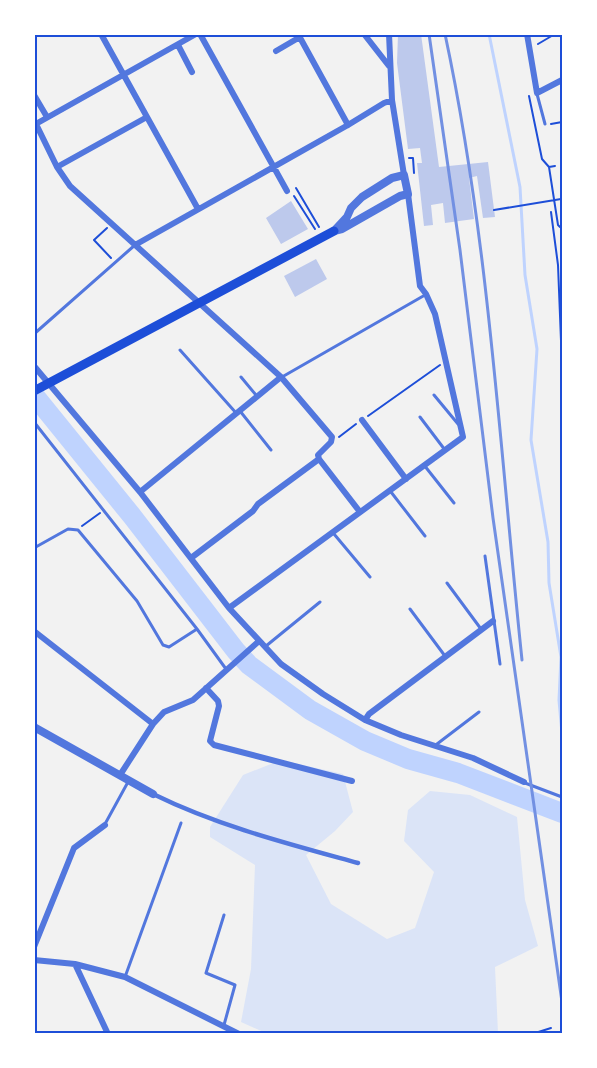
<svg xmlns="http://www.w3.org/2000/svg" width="597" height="1068" viewBox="0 0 597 1068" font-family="'Space Grotesk',sans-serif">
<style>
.green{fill:#dbe4f7}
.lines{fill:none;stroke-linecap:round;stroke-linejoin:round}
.stream{stroke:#bfd3fe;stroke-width:3}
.river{stroke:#bfd3fe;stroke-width:20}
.building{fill:#bdc9ec}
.path{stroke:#1d4ed8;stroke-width:2}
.service{stroke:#5277de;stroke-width:3}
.pedestrian{stroke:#5277de;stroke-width:4.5}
.minor{stroke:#5277de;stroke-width:6}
.tertiary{stroke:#5277de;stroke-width:8}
.secondary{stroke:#1d4ed8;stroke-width:9}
.rail{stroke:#7290e2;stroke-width:3}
.neatline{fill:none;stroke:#1d4ed8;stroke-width:2}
</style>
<rect width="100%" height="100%" fill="#f2f2f2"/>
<path class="green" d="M281 760 343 774 353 812 335 831 306 855 331 904 387 939 415 928 434 872 404 841 408 810 430 791 470 795 517 817 525 900 538 946 495 967 498 1033 268 1034 241 1022 251 969 255 865 210 837V827L243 775Z"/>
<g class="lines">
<path class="stream" d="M489 34 520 187 525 275 537 349 531 440 548 542 549 583 561 657 559 700 562 733"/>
<path class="river" d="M34 395 132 516 236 651 249 665 310 710 365 741 408 759 458 773 562 813"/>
</g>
<path class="building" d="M398 34H421L439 167 488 162 495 217 483 218 477 176 469 178 474 219 445 223 443 203 431 205 433 225 424 226 417 163H422L420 148 408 149 397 63Z
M291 201 308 229 281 244 266 218Z
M316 259 327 279 295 297 284 276Z"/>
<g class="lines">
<path class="path" d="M538 44 555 34
M529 96 542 159 549 167 555 166
M551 124 562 122
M409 158H413L414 173
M549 167 558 225 560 227
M296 188 319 227
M294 196 315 229
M494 210 561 199
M551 212 558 265 562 366
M107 228 94 240 111 258
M368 416 440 365
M339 437 356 424
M82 526 100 513
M532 1034 551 1028"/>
<path class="service" d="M537 94 545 124
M34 334 135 245
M180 350 237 414
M241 377 256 395
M282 377 425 295
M434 395 458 424
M240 411 271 450
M420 417 445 450
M34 422 197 629 226 669
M424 465 454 503
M391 492 425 536
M334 534 370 577
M34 548 68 529 78 530 137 601 163 645 169 647 197 629
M485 556 500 664
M447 583 481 629
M410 609 445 656
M266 646 320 602
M437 744 479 712
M525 783 562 797
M105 824 128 782
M125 977 181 823
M224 1025 235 985 206 973 224 915"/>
<path class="pedestrian" d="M153 794C218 826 289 844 358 863"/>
<path class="minor" d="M101 34 198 209
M200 34 287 191
M298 34 348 125
M364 34 389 66
M389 34 392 100 404 175
M527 34 537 93 562 80
M178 45 192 72
M276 51 300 37
M34 95 47 117
M36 124 57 167 70 186 281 377 332 437 331 442 318 455 319 459 360 512
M34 125 196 34
M57 167 147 117
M135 245 348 125 384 103 392 100
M34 366 140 492 229 608 281 664 323 694 365 720 401 735 473 758 524 782
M362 420 406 479
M140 492 281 377
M191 558 253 511 258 504 319 459
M229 608 463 437 435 314 426 294 420 286 408 194
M34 631 153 724
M206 688 218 701 219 706 210 741 214 745 352 781
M365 720 369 714 493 621
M120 775 153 724 164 712 193 700 259 641
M34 947 74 848 105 825
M34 960 75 964 125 977 239 1034
M75 964 108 1034"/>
<path class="tertiary" d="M404 175 408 194 400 196 342 229 334 231 347 217 351 208 362 197 392 178Z
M34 727 153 794"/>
<path class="secondary" d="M34 391 334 231"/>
<path class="rail" d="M429 34 460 250 493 518 562 1002
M445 34C489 240 500 451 522 660"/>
</g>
<rect width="597" height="1068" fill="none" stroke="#ffffff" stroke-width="72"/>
<rect x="36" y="36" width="525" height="996" class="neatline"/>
</svg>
